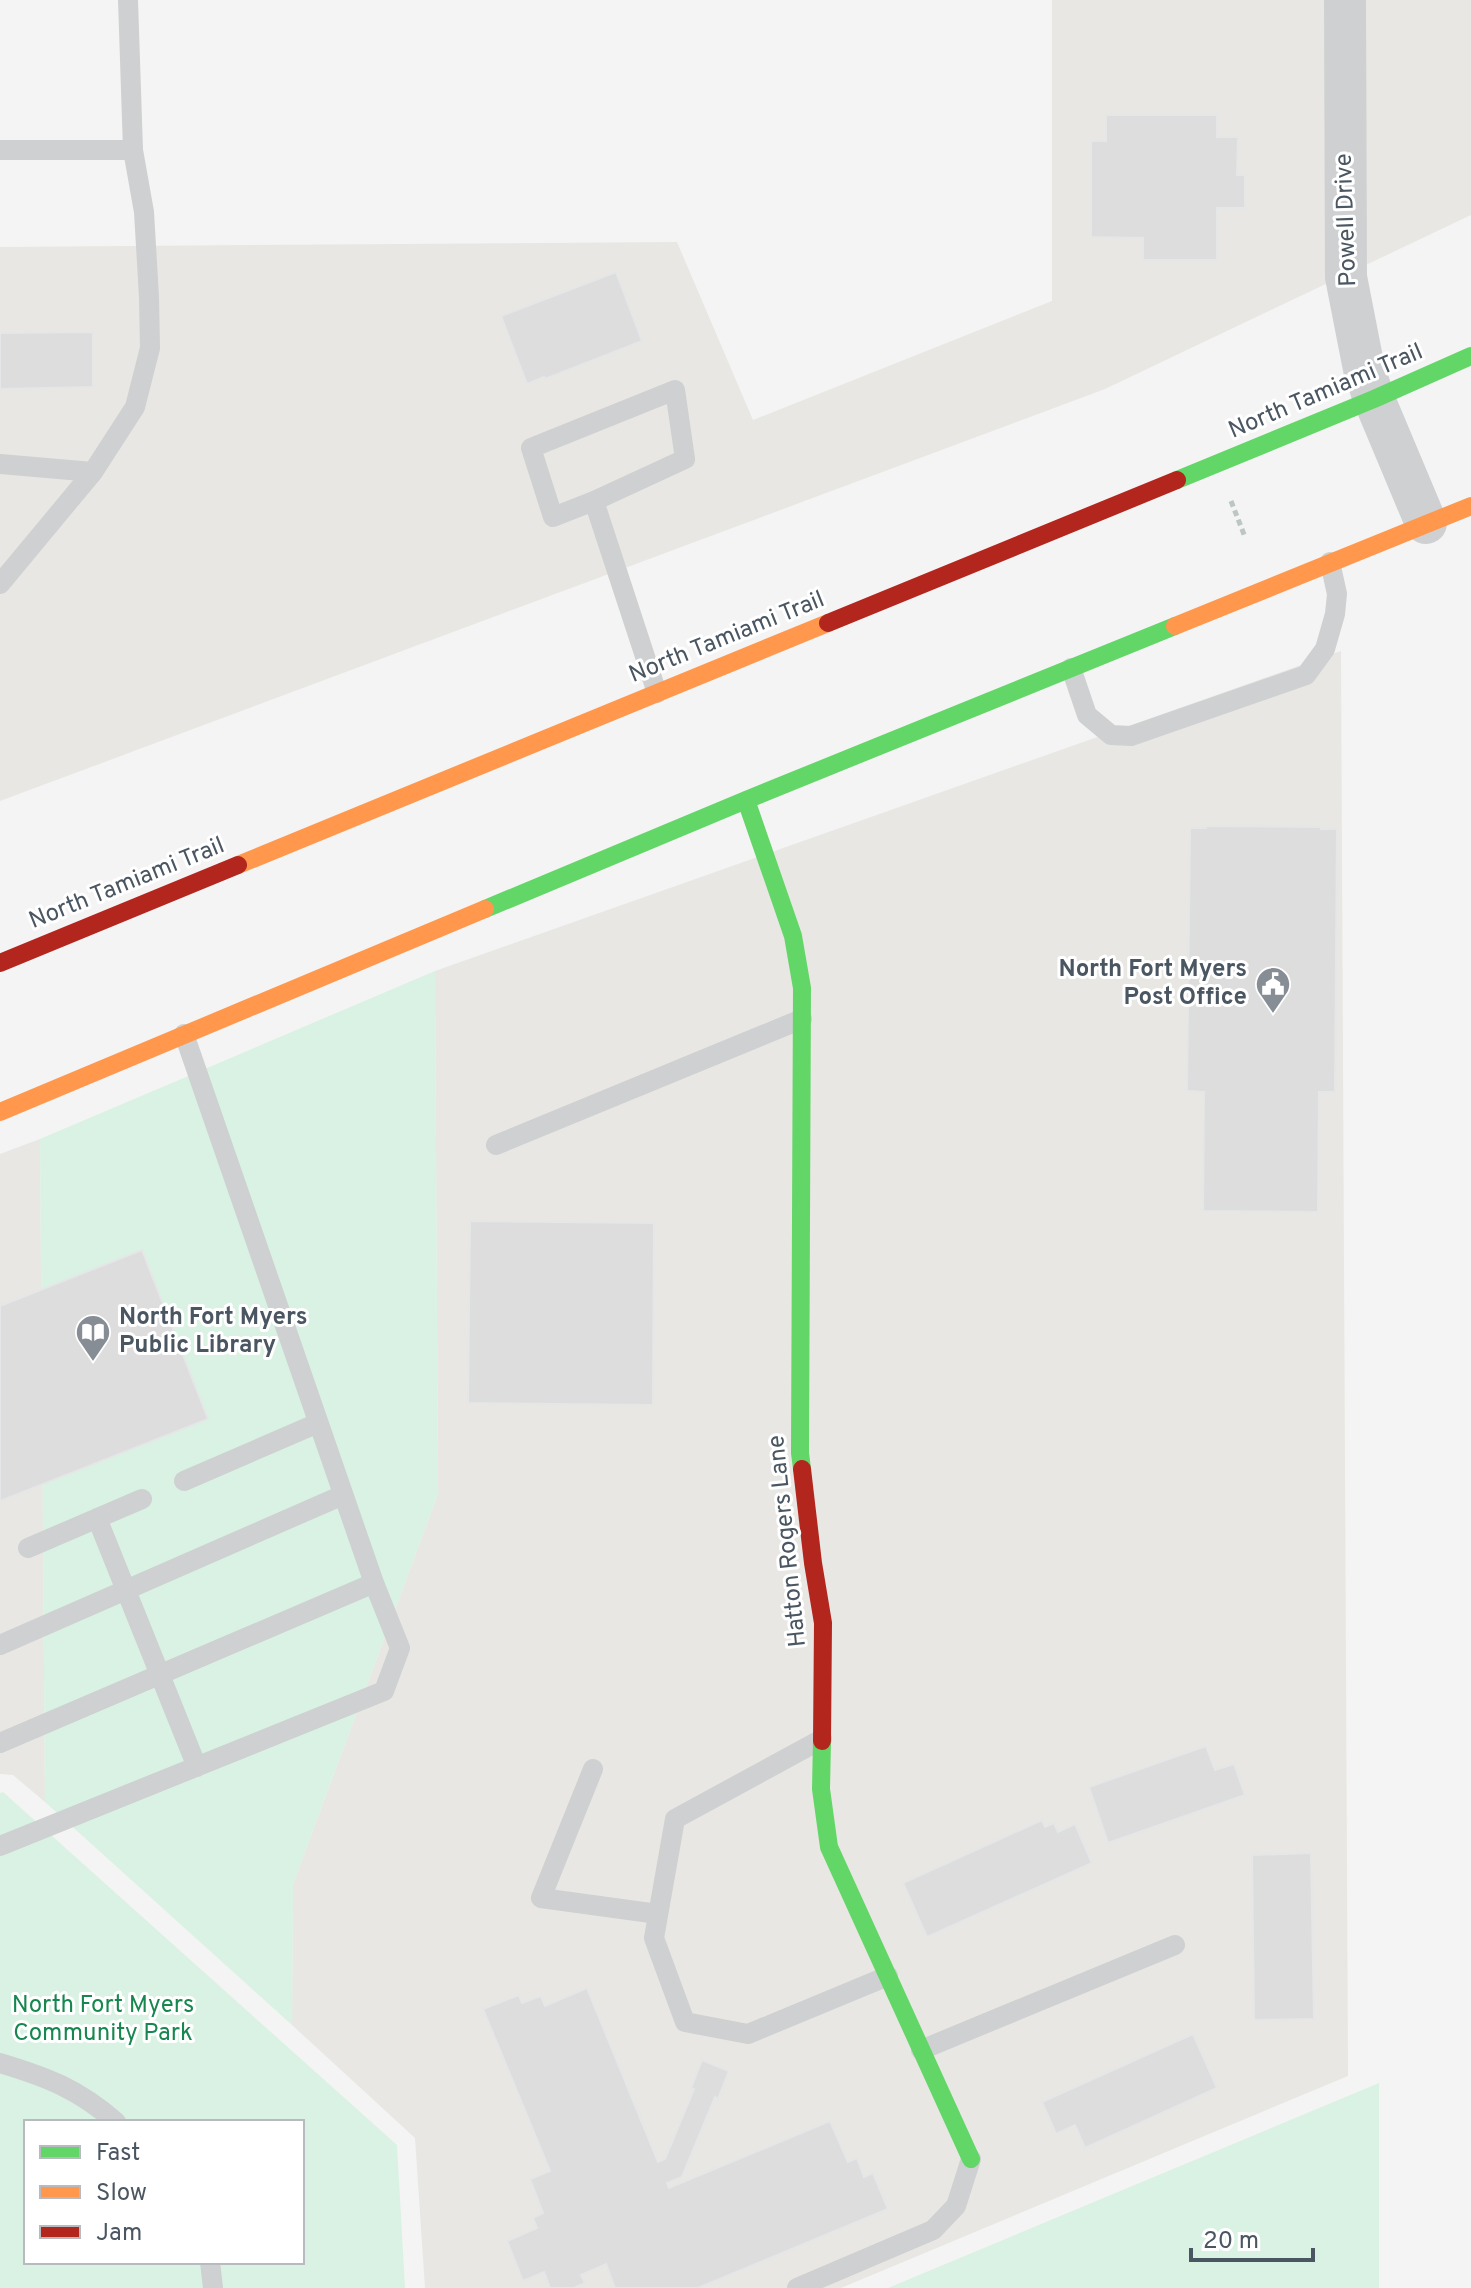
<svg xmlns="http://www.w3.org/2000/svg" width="1471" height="2288" viewBox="0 0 1471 2288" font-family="Overpass,sans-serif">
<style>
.commercial{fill:#e8e7e3}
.green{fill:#d9f2e3;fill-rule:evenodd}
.building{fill:#ddddde;stroke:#e5e6e7;stroke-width:2}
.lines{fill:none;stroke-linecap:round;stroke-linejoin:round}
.path{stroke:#bcc7c4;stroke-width:5;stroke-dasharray:6 4;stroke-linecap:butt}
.lane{stroke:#ced0d2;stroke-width:20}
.street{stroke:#ced0d2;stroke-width:42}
.fast{stroke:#63d668;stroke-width:18}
.slow{stroke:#ff974d;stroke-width:18}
.jam{stroke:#b3261e;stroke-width:18}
.labels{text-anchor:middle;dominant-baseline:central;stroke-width:6;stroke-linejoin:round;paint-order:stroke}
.street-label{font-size:24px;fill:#4a5661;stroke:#fff}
.poi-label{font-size:24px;font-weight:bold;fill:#4a5661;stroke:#fff;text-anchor:end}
.park-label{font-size:24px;fill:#17864f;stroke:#fff}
</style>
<rect width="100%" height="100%" fill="#f4f4f4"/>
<path class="commercial" d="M1052 0H1471V215L1105 389 0 801V247L677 242 753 420 1052 301Z
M1341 651 1348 2076 841 2288H425L415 2138 292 2025 293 1884 438 1494 435 971Z
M40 1139 45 1802 13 1775 0 1774V1154Z"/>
<path class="green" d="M435 971 438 1494 293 1884 292 2025 45 1802 40 1139Z
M3 1792 397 2145 405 2288H0V1793ZM26 2122H302V2262H26Z
M1379 2083V2288H888Z"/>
<path class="building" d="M1106 115H1217V137H1238L1237 175H1245V208H1217V260H1143V238L1091 237V141H1106Z
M616 272 642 341 545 379 544 377 527 384 501 316Z
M93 332V387L0 389V333Z
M1206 826 1321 827V829H1337L1335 1092H1319L1318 1212 1203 1211 1204 1092 1187 1091 1190 828H1206Z
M470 1221 654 1223 653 1405 468 1403Z
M142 1250 208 1419 0 1501V1306Z
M1206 1746 1215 1770 1234 1764 1245 1795 1108 1843 1089 1787Z
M1042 1820 1045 1827 1054 1823 1058 1832 1075 1824 1092 1863 927 1937 903 1883Z
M1311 1853 1314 2019 1254 2020 1252 1855Z
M587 1988 658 2162 665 2159 694 2089 691 2088 702 2060 729 2071 718 2099 715 2097 682 2177 667 2183 669 2188 830 2121 848 2162 857 2158 864 2177 873 2173 888 2209 698 2288H615L606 2264 581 2275 585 2283 574 2288H550L544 2272 523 2281 507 2241 537 2228 533 2218 543 2213 530 2179 550 2171 483 2009 519 1995 522 2003 541 1996 545 2006Z
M1193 2034 1217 2088 1085 2148 1075 2125 1056 2134 1042 2102Z"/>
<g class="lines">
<path class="path" d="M1231 501 1245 537"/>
<path class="lane" d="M0 150H133
M0 464 93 472 135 407 150 348 149 297 144 212 133 150 128 0
M594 501 553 517 531 448 675 390 685 459 594 501 657 693
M0 584 93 472
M1071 668 1087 715 1111 735 1131 736 1306 675 1325 649 1335 614 1337 594 1330 562
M496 1145 802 1019
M184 1481 318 1423
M97 1518 197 1767
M28 1548 142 1499
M0 1645 343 1495
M822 1739 675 1819 654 1938 685 2022 748 2034 888 1976
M0 1743 374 1583
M593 1769 541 1898 658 1914
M0 1846 384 1691 400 1648 374 1583 184 1034
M921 2050 1175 1945
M0 2063C47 2077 78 2089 116 2122
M210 2262 213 2288
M797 2288 933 2230 956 2206 971 2159"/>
<path class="street" d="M1345 0 1346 277 1364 369 1374 399 1426 523"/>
<path class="fast" d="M1177 480 1374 399 1471 356
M746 800 793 936 802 988 800 1453 802 1469
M485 909 746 800 1175 626
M822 1741 821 1789 829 1847 971 2159"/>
<path class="slow" d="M1175 626 1471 506
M238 865 828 623
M0 1112 485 909"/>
<path class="jam" d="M828 623 1177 480
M0 963 238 865
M802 1469 813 1563 823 1623 822 1741"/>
</g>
<defs>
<g id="civic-pin" transform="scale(1.8)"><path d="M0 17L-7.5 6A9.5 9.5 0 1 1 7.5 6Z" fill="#868d94" stroke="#fff"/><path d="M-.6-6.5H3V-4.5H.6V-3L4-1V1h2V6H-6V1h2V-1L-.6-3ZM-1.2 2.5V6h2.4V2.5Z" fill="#fff"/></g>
<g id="library-pin" transform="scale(1.8)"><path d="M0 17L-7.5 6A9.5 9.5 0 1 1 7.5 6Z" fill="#868d94" stroke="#fff"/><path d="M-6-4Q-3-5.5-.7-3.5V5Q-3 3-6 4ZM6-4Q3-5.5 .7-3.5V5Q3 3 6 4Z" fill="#fff"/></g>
</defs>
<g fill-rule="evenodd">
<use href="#civic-pin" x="1273" y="984"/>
<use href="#library-pin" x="93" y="1332"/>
</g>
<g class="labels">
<g class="street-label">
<text transform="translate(1347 220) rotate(-92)">Powell Drive</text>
<text transform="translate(1326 392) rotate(-23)">North Tamiami Trail</text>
<text transform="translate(727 638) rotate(-22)">North Tamiami Trail</text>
<text transform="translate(127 884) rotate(-22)">North Tamiami Trail</text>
<text transform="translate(788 1541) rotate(-96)">Hatton Rogers Lane</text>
</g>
<g class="poi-label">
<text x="1247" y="970">North Fort Myers<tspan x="1247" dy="28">Post Office</tspan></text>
<text x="119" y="1318" text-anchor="start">North Fort Myers<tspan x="119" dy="28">Public Library</tspan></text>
</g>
<g class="park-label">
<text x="103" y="2006">North Fort Myers<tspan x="103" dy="28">Community Park</tspan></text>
</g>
</g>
<rect x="24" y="2120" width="280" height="144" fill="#ffffff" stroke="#b7bbc0" stroke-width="2"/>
<rect x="40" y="2146" width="40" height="12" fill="#63d668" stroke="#b7bbc0" stroke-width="2"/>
<text x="96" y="2160" font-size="24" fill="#4a5661">Fast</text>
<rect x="40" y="2186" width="40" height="12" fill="#ff974d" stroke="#b7bbc0" stroke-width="2"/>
<text x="96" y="2200" font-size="24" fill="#4a5661">Slow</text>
<rect x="40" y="2226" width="40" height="12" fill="#b3261e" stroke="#b7bbc0" stroke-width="2"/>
<text x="96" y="2240" font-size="24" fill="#4a5661">Jam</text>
<path d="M1191 2248v12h122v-12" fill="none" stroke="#4a5661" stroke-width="4"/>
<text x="1203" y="2248" font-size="24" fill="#4a5661" stroke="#ffffff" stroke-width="6" paint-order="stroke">20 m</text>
</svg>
